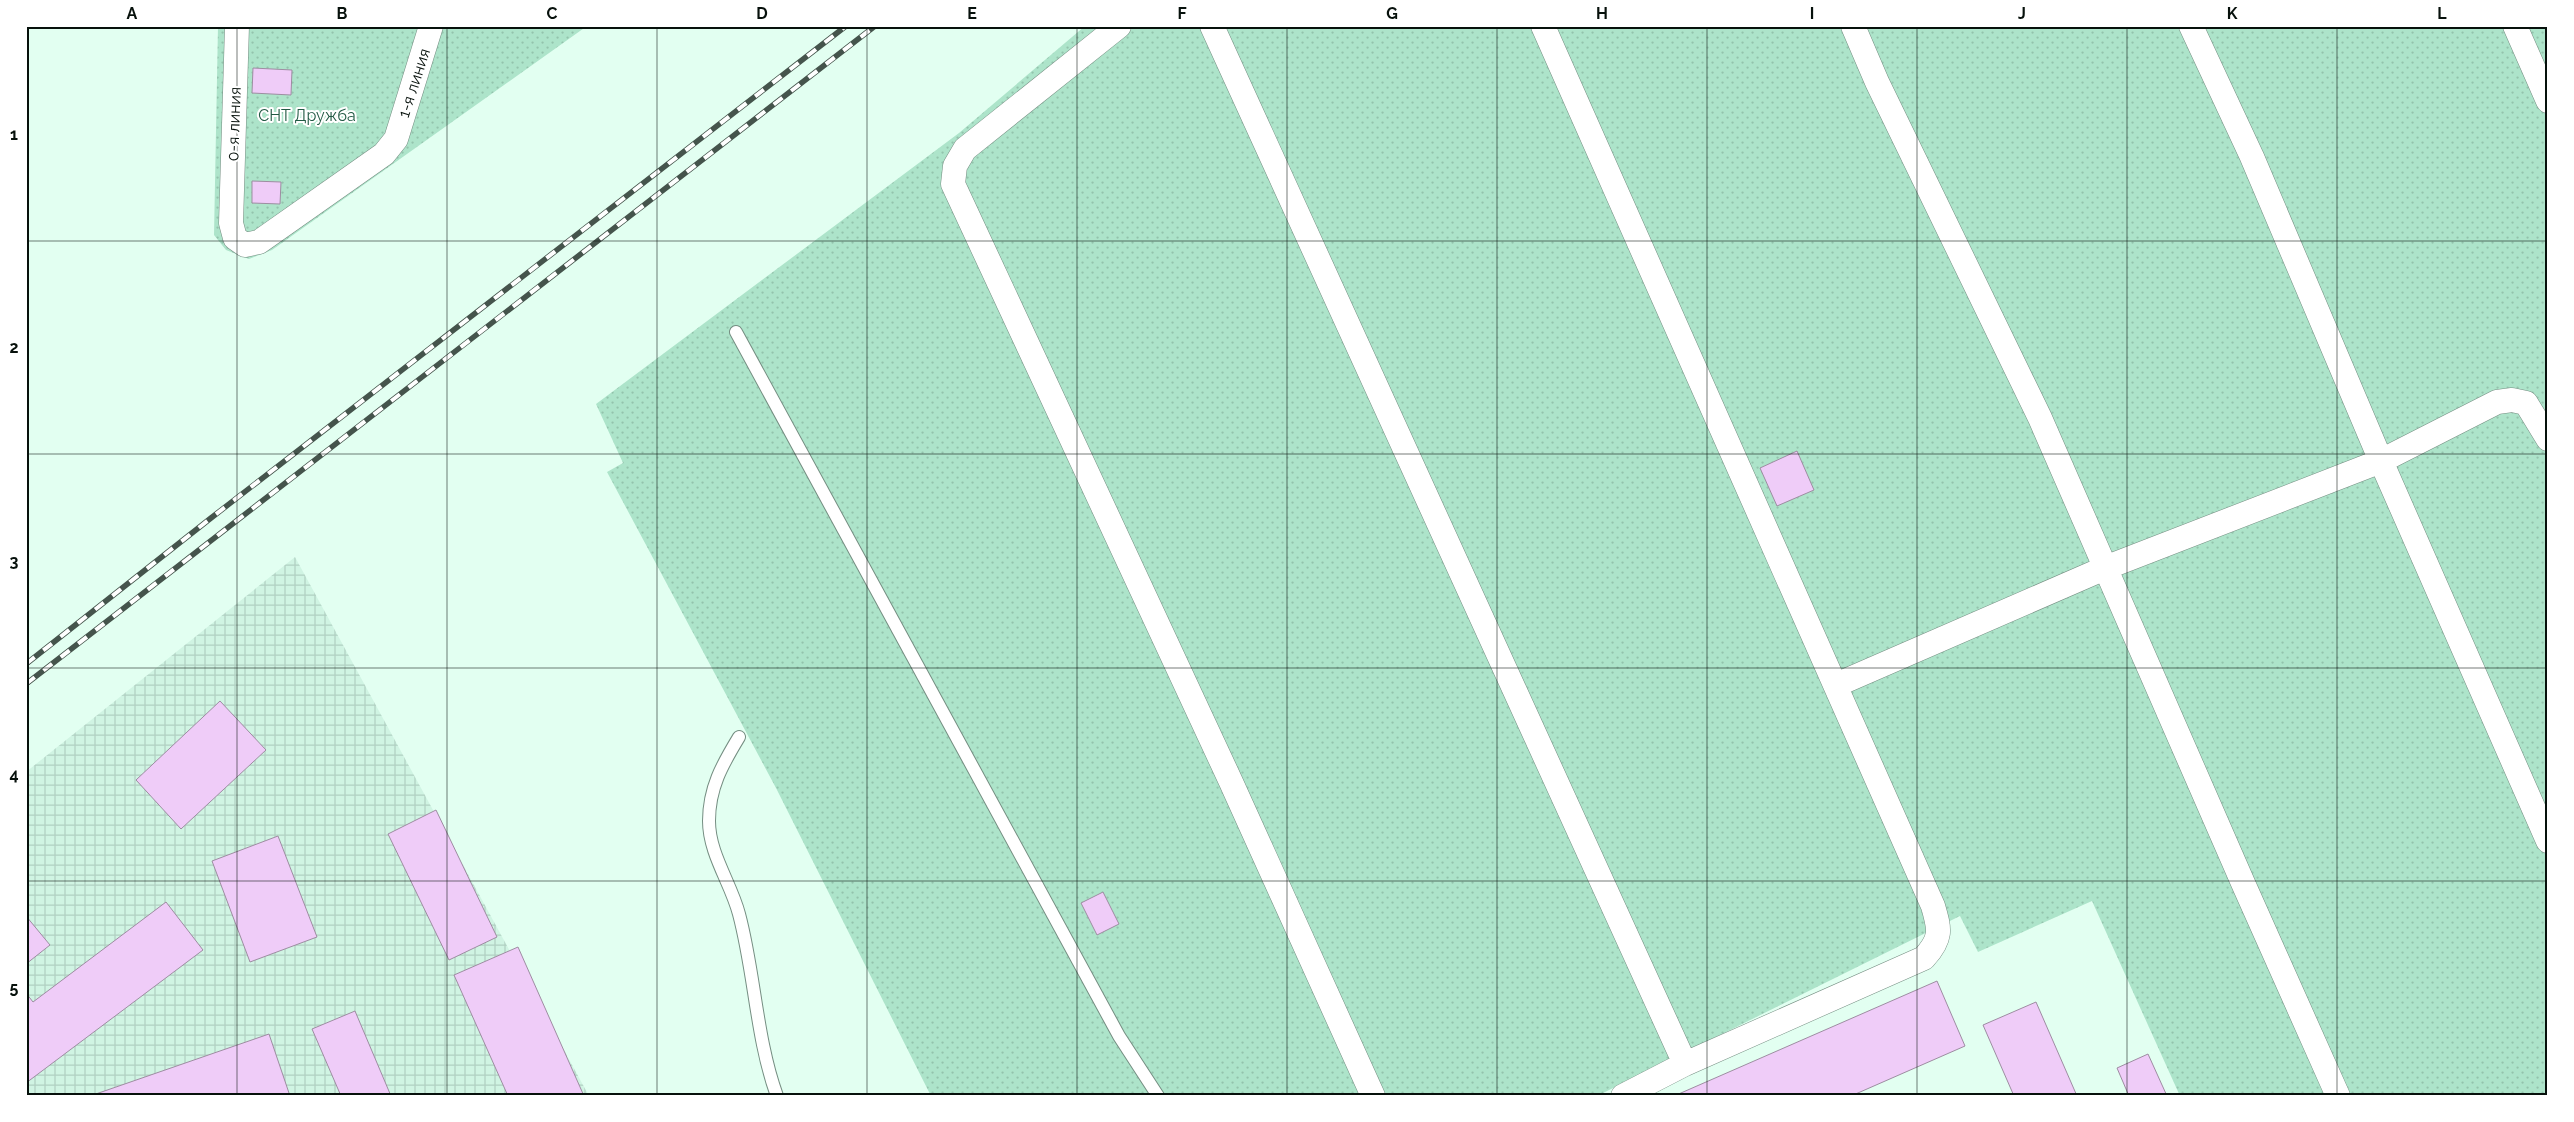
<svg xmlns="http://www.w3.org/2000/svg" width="2574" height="1122" viewBox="0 0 2574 1122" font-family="Raleway,sans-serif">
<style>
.industrial{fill:url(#industrial-grid)}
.garden{fill:url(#garden-dots)}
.building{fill:#efccf8;stroke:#9d8da1}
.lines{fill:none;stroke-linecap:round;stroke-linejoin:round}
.lane-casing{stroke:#758e82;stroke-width:14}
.street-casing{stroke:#758e82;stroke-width:25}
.lane{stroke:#fff;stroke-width:12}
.street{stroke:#fff;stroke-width:24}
.rail-casing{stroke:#45544c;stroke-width:5.5}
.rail{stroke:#fff;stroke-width:4;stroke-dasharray:11;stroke-linecap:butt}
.grid{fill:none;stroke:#07110c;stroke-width:1;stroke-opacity:0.55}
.labels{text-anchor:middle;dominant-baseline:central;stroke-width:4;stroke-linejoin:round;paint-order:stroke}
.street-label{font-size:16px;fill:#07110c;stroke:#fff}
.park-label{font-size:16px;fill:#225a44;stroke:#fff}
.neatline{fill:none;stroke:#07110c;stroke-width:2}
.grid-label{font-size:16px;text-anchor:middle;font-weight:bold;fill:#07110c}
</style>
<defs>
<pattern id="industrial-grid" width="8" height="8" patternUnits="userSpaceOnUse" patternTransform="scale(1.25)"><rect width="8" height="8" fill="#d0f4e3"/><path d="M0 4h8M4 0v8" fill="none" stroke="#b1d0c2"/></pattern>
<pattern id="garden-dots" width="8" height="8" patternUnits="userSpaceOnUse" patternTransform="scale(1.25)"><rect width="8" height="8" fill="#ade4ca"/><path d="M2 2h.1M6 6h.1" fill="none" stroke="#93c3ac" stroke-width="1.8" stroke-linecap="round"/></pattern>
</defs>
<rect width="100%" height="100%" fill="#e2fff1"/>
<path class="industrial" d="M295 557 589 1096H26V772Z"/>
<path class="garden" d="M218 26H587L272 250 249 259 226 250 214 235Z
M1085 26H2548V1096H2180L2092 901 1978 952 1960 916 1597 1096H931L776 788 607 472 623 463 596 404 959 133Z"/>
<path class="building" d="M253 68 292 70 291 95 252 93Z
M252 181 281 182 280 204 252 203Z
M1797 451 1814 490 1777 506 1760 468Z
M220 701 266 750 181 829 136 780Z
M436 810 497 937 449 960 388 834Z
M278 836 317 937 250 962 212 861Z
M1103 892 1119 924 1097 935 1081 903Z
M166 902 203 950 26 1083V993L33 1002Z
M26 916 50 945 26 964Z
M518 947 584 1096H508L454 975Z
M1937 981 1965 1046 1851 1096H1674Z
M2036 1002 2077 1096H2014L1983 1025Z
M355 1011 391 1096H341L312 1029Z
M269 1034 290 1096H90Z
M2148 1054 2167 1096H2129L2117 1068Z"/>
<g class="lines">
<g class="lane-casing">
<path id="lane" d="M736 332 1119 1036 1158 1096
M739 737C722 765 709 788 709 821 709 854 731 883 739 914 755 974 756 1038 777 1096"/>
</g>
<g class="street-casing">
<path id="street" d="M237 26 231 223 235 238 245 245 259 242 384 154 396 139 431 26
M1119 26 965 149 955 166 953 184 1231 782 1373 1096
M1212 26 1685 1064
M1543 26 1933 906C1940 930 1942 938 1924 958L1685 1064 1623 1096
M1853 26 1877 82 2040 418 2243 883 2338 1096
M2191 26 2252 157 2381 461 2548 841
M2515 26 2548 101
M1836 685 2105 568 2381 461 2497 402 2512 400 2526 403 2548 439"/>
</g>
<use href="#lane" class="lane"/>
<use href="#street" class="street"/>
<g class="rail-casing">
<path id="rail" d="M26 664 211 518 846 26
M26 684 875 26"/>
</g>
<use href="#rail" class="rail"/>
</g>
<path class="grid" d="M237 26V1096M447 26V1096M657 26V1096M867 26V1096M1077 26V1096M1287 26V1096M1497 26V1096M1707 26V1096M1917 26V1096M2127 26V1096M2337 26V1096M26 241H2548M26 454H2548M26 668H2548M26 881H2548"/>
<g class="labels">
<g class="street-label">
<text transform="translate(414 83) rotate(-72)">1-я линия</text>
<text transform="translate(234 124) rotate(-88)">0-я линия</text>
</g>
<g class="park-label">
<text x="307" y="115">СНТ Дружба</text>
</g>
</g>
<rect width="2574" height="1122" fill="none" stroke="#ffffff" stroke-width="55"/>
<rect x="28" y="28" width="2518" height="1066" class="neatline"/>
<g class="grid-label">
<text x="132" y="19">A</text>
<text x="342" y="19">B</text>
<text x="552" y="19">C</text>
<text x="762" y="19">D</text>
<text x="972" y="19">E</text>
<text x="1182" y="19">F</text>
<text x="1392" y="19">G</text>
<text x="1602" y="19">H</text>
<text x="1812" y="19">I</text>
<text x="2022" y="19">J</text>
<text x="2232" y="19">K</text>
<text x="2442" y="19">L</text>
<text x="14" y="140">1</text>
<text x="14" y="353">2</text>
<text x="14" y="567">3</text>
<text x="14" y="780">4</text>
<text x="14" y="993">5</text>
</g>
</svg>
